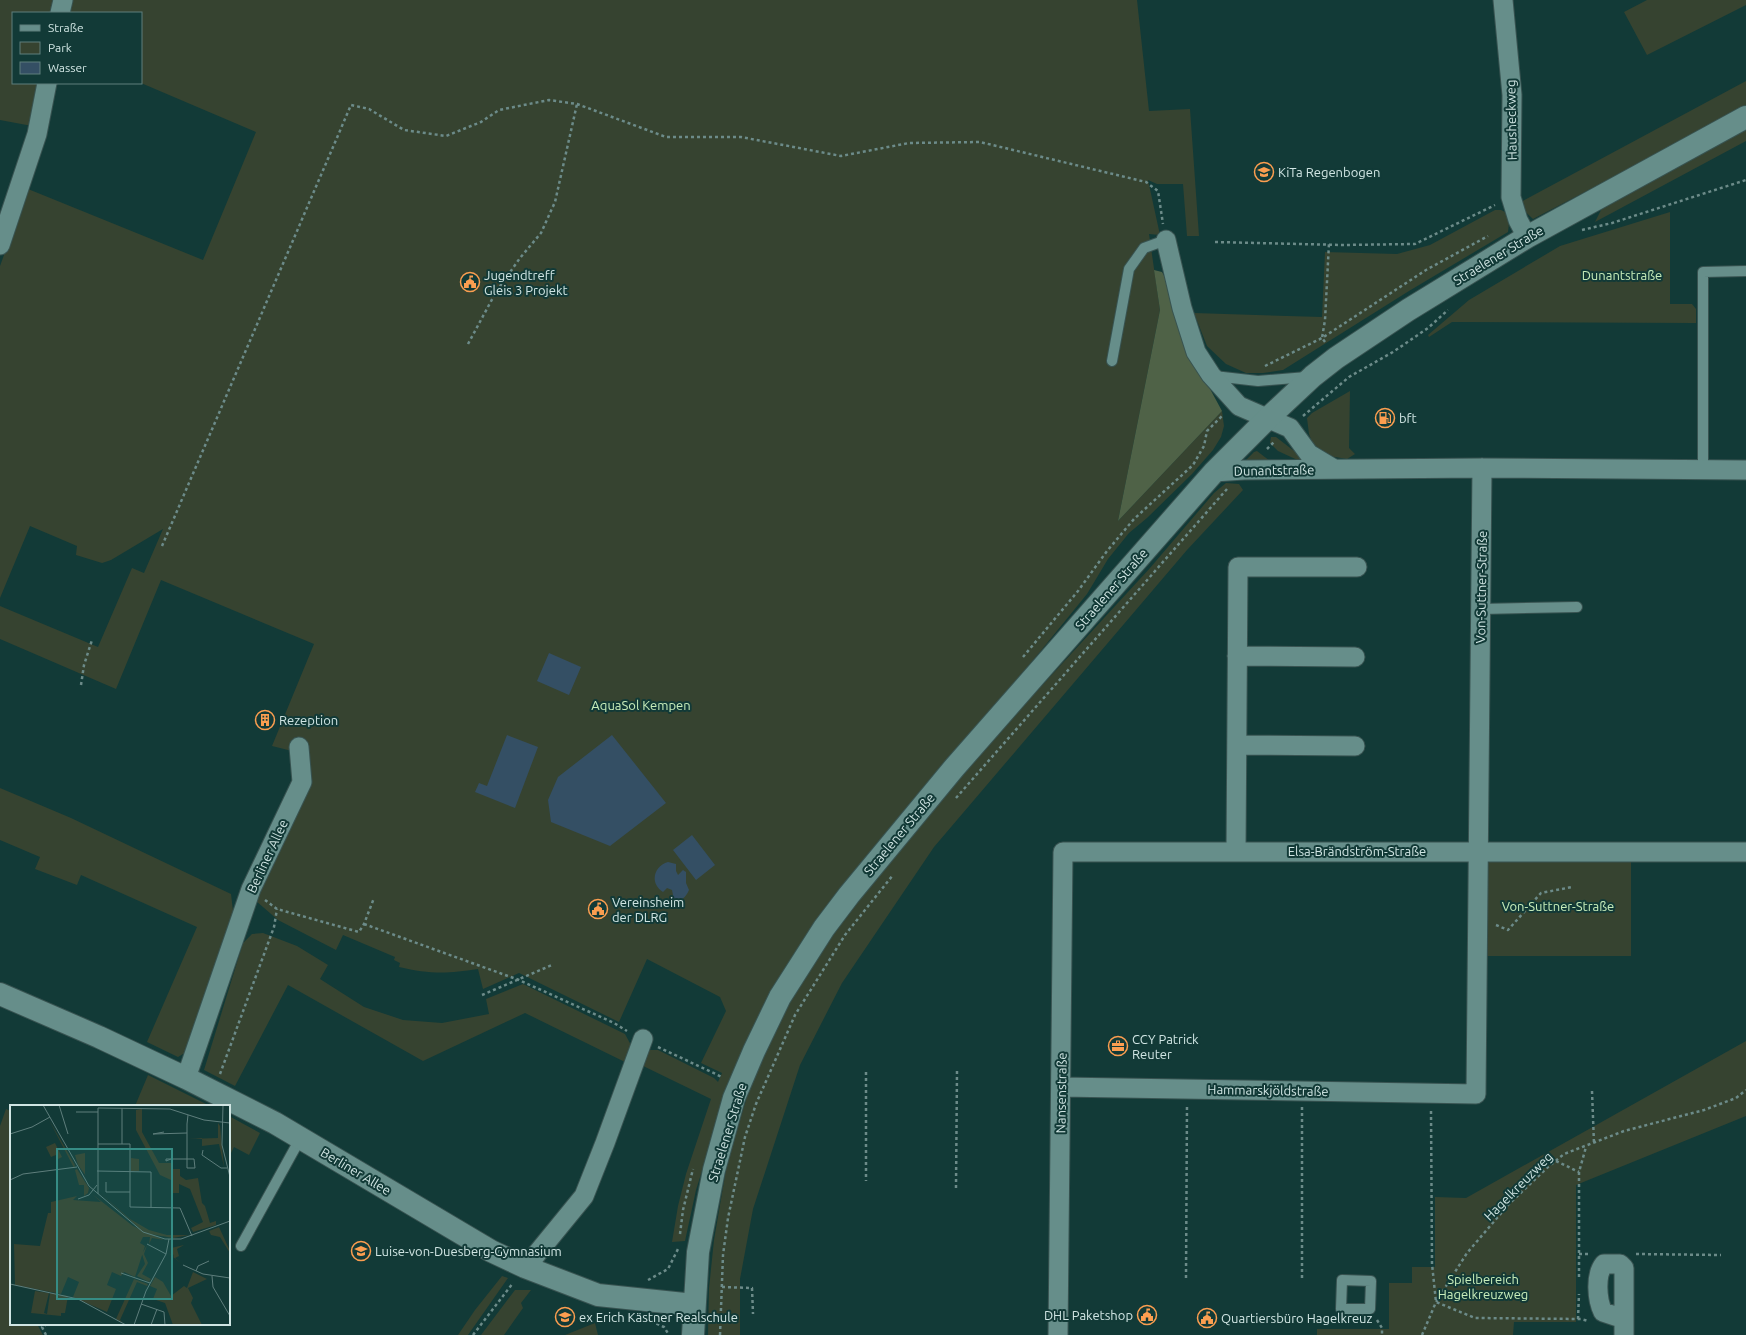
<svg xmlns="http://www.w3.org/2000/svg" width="1746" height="1335" viewBox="0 0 1746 1335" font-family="Ubuntu,sans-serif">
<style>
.green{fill:#364330}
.forest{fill:#4f6247}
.water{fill:#344f64}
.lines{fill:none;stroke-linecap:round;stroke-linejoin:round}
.lane-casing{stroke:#385351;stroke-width:12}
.street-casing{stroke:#385351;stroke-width:21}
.secondary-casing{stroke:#385351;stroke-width:24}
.path{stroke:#6c8b89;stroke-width:2.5;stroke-dasharray:3 3;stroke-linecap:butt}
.lane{stroke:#668e8a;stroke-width:10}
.street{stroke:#668e8a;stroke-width:19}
.secondary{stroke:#668e8a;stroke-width:22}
.labels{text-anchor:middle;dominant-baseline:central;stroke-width:4;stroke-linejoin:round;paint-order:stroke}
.street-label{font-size:13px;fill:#d0e5e3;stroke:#123a37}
.poi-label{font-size:13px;fill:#d0e5e3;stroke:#123a37;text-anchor:start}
.park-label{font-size:13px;fill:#c8edba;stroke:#123a37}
.inset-road{fill:none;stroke:#5e7e7c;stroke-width:1}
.view{fill:#368c85;fill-opacity:0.15;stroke:#368c85;stroke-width:2}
.inset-edge{fill:none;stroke:#d0e5e3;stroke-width:2}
</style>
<rect width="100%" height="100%" fill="#123a37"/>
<path class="green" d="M0 0H57L55 13H13V83H41L32 126 0 120Z
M68 0H1137L1149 111 1190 109 1199 236H1187L1183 184H1157L1148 180 1160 235 1149 234 1160 310 1118 521 1222 411 1224 426 1221 437 1213 450 1192 474 1147 518 1129 533 1108 559 1087 594 1039 653 844 884 718 1120 696 1190 685 1241 672 1242 678 1206 686 1174 711 1099 639 1064 646 1050H658L714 1078 718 1082 722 1073 701 1063 726 1011 720 997 647 959 619 1022 519 973 483 989 478 969C447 974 429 974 399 967L400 963 394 960 395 957 343 935 336 950 278 920 256 901 309 777 292 751 272 746 314 644 161 580 116 689 0 639V606L98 647 132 568 144 573 163 529 111 560 102 563 76 555 77 546 30 526 0 598V266L28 189 203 260 256 132 141 83V13H65Z
M1647 0H1746V5L1647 55 1624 12Z
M1746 81V108L1533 219 1517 204Z
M1746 129V141L1595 222 1603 206Z
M1495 210H1501C1511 214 1509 223 1508 232L1409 291 1283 370 1263 373H1246L1226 364 1207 346 1194 313 1322 317 1325 252 1397 254 1430 245Z
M1670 212V304H1692L1696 309V323L1452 322 1429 337 1428 335 1469 300 1560 246Z
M1350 391 1349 448 1355 454 1347 459 1335 457 1327 456 1313 445 1309 434 1307 418 1312 413Z
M1271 437H1276L1307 461 1306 464 1278 451 1270 443Z
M1257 451 1270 461 1244 462 1254 452Z
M1226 483 1239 484 1243 490 1187 550 934 847 842 983 800 1065 753 1209 740 1279V1335H708L709 1288 714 1240 728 1158 753 1078 778 1024 805 975 858 900 989 743 1150 568 1214 493Z
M0 788 71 818 231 894 233 911 188 1051 178 1057 147 1042 197 927 81 875 77 885 35 869 40 857 0 840Z
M1631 857V956H1484V861Z
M263 933 297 946 328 965 320 979 364 1007 403 1020 442 1023 489 1014 486 999 523 984 625 1034 632 1047 627 1063 525 1013 423 1061 288 985 235 1086 204 1070 243 943 252 934Z
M1746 1041V1116L1576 1185V1322H1514L1513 1335H1317V1329H1389V1283H1412V1267H1435V1197L1466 1198Z
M148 1075 210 1106H135Z
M6 1109 11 1111V1324H37L43 1335H0V1126Z
M229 1116 260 1133 249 1155 234 1147 229 1157Z
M502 1276 508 1278 468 1335H458L475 1310Z
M515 1290H531L521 1303 523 1308 504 1335H481Z
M595 1323 598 1335H565Z"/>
<path class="forest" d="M1154 270 1162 272 1168 283 1190 352 1222 411 1118 521 1160 310Z"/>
<path class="water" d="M549 653 581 667 569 695 537 681Z
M507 735 538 747 515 808 475 792 479 783 487 786Z
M612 735 666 803 610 846 551 822 548 800 558 777Z
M692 835 715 865 696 880 673 850Z
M668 862 676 864V871L678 875 683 870 686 872V883L689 890C685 899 679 903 670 901L673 895 672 890 667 888 663 892C649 883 654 866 668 862Z"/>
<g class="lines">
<g class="lane-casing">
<path id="lane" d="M1112 361 1129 269 1144 248 1166 240
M1214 376 1258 381 1307 377
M1703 470V272L1746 271
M1481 609 1577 607
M241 1246 300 1139
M1342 1280 1371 1281 1370 1309H1341Z"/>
</g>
<g class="street-casing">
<path id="street" d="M1503 0 1512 95 1511 197 1518 220 1527 237
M60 13 63 0
M1166 240 1182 308 1196 352 1211 375 1239 406 1290 428 1309 454 1334 469
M0 245 37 134 47 83
M1214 472 1244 470 1482 468 1746 470
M1237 656 1355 657
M1237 745 1355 746
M1236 851 1238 567H1357
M186 1078 251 889 302 782 299 747
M1061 1087 1476 1094 1482 468
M525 1267 535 1256 584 1196 605 1143 643 1039
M1624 1319 1603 1312C1597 1300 1595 1275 1604 1264H1620L1624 1268V1335
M1058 1335 1063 852H1746"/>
</g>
<g class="secondary-casing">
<path id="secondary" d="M0 994 99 1037 186 1078 275 1123 491 1251 525 1267 598 1295 694 1305
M693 1335 698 1252 714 1170 734 1098 754 1051 780 997 824 928 849 895 954 768 1214 472 1267 419 1313 376 1336 358 1408 310 1527 237 1746 117"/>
</g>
<path class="path" d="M1582 230 1612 223 1746 180
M1215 242 1342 245 1415 244 1495 205
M1325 342 1322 338 1325 320 1329 243
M468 344 496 292 520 258 541 233 555 202 577 104
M1265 366 1322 338 1426 270 1488 236
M1303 416 1349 377 1393 352 1428 328 1448 310
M1267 449 1275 441
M162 546 351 105 369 109 404 130 446 136 481 122 499 110 549 100 577 104 666 137H741L841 156 909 143 980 142 1146 182 1158 191 1163 224
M1023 657 1078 591 1107 551 1134 519 1193 465 1204 446 1207 431 1223 415
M81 685 84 665 92 640
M956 798 1227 489
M265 900 277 909 359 932 364 924 374 898
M364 924 519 980 614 1023 627 1031
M1496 925 1508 930 1541 893 1572 887
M482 995 552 965
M658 1047 722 1077
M866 1072V1181
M220 1074 274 927 277 909
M1592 1091 1594 1144
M1302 1107V1280
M1431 1111 1432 1264 1436 1302 1475 1318 1581 1319 1588 1321
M1556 1161 1579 1172
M956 1188 957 1071
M680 1234 683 1210 693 1169
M1579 1254H1589
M1636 1254 1721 1255
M1579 1277V1172L1586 1147
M1186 1278 1187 1105
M648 1280 668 1269 678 1249
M722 1287 752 1288 753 1314
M1578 1319 1579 1294
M1377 1320 1382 1328V1335
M651 1321 664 1327 669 1335
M46 1335 42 1327 47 1324
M473 1335 513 1283
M720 1335 723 1255 728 1218 745 1137 756 1104 795 1015 845 935 893 875
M1422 1335 1436 1302 1467 1253 1509 1204 1548 1167 1564 1154 1624 1131 1704 1110 1736 1098 1746 1090"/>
<use href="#lane" class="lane"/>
<use href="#street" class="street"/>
<use href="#secondary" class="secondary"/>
</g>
<defs>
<g id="school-ring" transform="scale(1)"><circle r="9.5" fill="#123a37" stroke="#fb9e50" stroke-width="1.5"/><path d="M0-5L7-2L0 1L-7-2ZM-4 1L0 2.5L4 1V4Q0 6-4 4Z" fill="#fb9e50"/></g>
<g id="civic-ring" transform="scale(1)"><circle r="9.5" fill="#123a37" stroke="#fb9e50" stroke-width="1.5"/><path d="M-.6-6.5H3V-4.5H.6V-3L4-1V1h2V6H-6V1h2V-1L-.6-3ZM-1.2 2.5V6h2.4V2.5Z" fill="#fb9e50"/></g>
<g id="fuel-ring" transform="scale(1)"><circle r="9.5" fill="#123a37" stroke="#fb9e50" stroke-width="1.5"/><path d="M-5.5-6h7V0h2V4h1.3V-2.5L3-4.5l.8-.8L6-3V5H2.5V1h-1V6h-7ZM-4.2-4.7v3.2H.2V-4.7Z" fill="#fb9e50"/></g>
<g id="building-ring" transform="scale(1)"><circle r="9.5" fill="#123a37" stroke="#fb9e50" stroke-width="1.5"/><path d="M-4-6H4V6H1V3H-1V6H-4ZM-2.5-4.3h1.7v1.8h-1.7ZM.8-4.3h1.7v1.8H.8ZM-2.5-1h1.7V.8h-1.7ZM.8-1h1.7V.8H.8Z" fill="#fb9e50"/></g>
<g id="office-ring" transform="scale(1)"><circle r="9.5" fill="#123a37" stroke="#fb9e50" stroke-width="1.5"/><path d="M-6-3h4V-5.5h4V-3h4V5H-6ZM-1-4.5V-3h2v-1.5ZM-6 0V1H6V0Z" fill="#fb9e50"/></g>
</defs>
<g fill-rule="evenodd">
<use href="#school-ring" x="1264" y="172"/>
<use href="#civic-ring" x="470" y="282"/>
<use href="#fuel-ring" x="1385" y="418"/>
<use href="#building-ring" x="265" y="720"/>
<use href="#civic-ring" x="598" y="909"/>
<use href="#office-ring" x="1118" y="1046"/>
<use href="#school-ring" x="361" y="1251"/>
<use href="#civic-ring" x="1147" y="1315"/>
<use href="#school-ring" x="565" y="1317"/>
<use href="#civic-ring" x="1207" y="1318"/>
</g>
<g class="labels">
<g class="street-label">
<text transform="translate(1511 120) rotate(-91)">Hausheckweg</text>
<text transform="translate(1498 255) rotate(-31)">Straelener Straße</text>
<text transform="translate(1274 470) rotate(-1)">Dunantstraße</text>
<text transform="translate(1481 587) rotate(-89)">Von-Suttner-Straße</text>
<text transform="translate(1111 589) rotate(-49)">Straelener Straße</text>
<text transform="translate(899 834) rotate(-50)">Straelener Straße</text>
<text x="1357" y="851">Elsa-Brändström-Straße</text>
<text transform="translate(267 856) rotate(-65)">Berliner Allee</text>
<text transform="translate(1268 1090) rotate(1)">Hammarskjöldstraße</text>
<text transform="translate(1061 1093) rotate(-89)">Nansenstraße</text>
<text transform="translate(727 1132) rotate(-73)">Straelener Straße</text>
<text transform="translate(356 1171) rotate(31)">Berliner Allee</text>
<text transform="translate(1518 1186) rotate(-45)">Hagelkreuzweg</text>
</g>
<g class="poi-label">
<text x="1278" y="172">KiTa Regenbogen</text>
<text x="484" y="275">Jugendtreff<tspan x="484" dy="15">Gleis 3 Projekt</tspan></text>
<text x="1399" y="418">bft</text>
<text x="279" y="720">Rezeption</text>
<text x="612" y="902">Vereinsheim<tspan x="612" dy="15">der DLRG</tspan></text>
<text x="1132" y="1039">CCY Patrick<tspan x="1132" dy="15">Reuter</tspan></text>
<text x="375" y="1251">Luise-von-Duesberg-Gymnasium</text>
<text x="1133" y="1315" text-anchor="end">DHL Paketshop</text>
<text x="579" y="1317">ex Erich Kästner Realschule</text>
<text x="1221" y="1318">Quartiersbüro Hagelkreuz</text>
</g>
<g class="park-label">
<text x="1622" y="275">Dunantstraße</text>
<text x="641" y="705">AquaSol Kempen</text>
<text x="1558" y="906">Von-Suttner-Straße</text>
<text x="1483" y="1279">Spielbereich<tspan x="1483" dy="15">Hagelkreuzweg</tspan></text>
</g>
</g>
<g transform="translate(10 1105)">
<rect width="220" height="220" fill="#123a37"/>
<path d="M132 4V27L149 58H161V64H170V71L176 75 188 73 192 98 195 101 200 118 206 116V120L183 127 181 123 193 117 180 84 169 79V88H163L161 75 150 70 126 25V5ZM38 13 65 60 64 63 50 36ZM208 18 210 21 214 62 209 39 192 41V33L178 34 208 33ZM45 38 52 52 48 54 46 50 41 52 36 42ZM75 48V69L76 71 68 60 65 50ZM121 53 129 54V66H121ZM67 64 79 83 78 88 74 91V80H69L65 65ZM89 87 120 114 139 125 157 130H179L163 133 140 129 131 125ZM82 89 123 121 154 135 142 133 139 139 140 132H133L130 138 135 141 125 172 114 167 111 171 102 167 97 180 106 184 97 207 63 192 69 177 58 172 51 189 5 180 4 139 30 141 38 108H41V97L67 91 63 95 91 97ZM209 122 220 146V148L210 132 201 130 199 126ZM137 140 134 149 138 158 132 169 141 174 139 177 127 171 135 159 132 149ZM174 140 167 144 169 151 165 153 172 159 158 148 164 152 161 143ZM183 167 197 174 178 183 183 193 181 198 192 220H163L155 198 143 194 147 184 140 181 145 172 153 177 161 191 174 181 177 183ZM124 174 138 179 137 181 127 177 110 215 113 218 106 214ZM25 186 39 188 34 208 37 209 40 188 58 191 55 208H51V211L21 208Z" fill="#364330"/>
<path class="inset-road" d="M33 0 79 81 133 127 155 134H171L220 116M49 0 58 29M213 0 212 40 220 72M66 7H88M154 27 143 29 177 28M0 29 22 22 40 12M88 39H120V102L170 103 182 131M112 39V3M193 45 192 50 211 63H217M161 54 156 56V54H184L185 63H177V19L178 10M87 66 141 67V103M0 75 13 69 67 62M96 77V87H120M88 89V3L160 4 194 15 220 18M68 94 79 90 87 80M137 139 156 149M173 160 193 169 220 173M186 166 188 161 199 156M111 168 140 178M202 171 203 182 220 211M0 179 68 194 116 220M131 199 154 207 155 220M124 220 136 186 156 149 159 134M141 220 147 204"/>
<path class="view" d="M47 44H162V194H47Z"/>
<rect width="220" height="220" class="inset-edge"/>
</g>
<rect x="12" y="12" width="130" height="72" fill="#123a37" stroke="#5e7e7c"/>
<rect x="20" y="25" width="20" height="6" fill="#668e8a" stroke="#5e7e7c"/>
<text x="48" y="32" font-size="12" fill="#d0e5e3">Straße</text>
<rect x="20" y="42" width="20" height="12" fill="#364330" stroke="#5e7e7c"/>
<text x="48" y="52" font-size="12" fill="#d0e5e3">Park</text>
<rect x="20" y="62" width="20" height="12" fill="#344f64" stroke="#5e7e7c"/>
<text x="48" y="72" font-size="12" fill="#d0e5e3">Wasser</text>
</svg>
